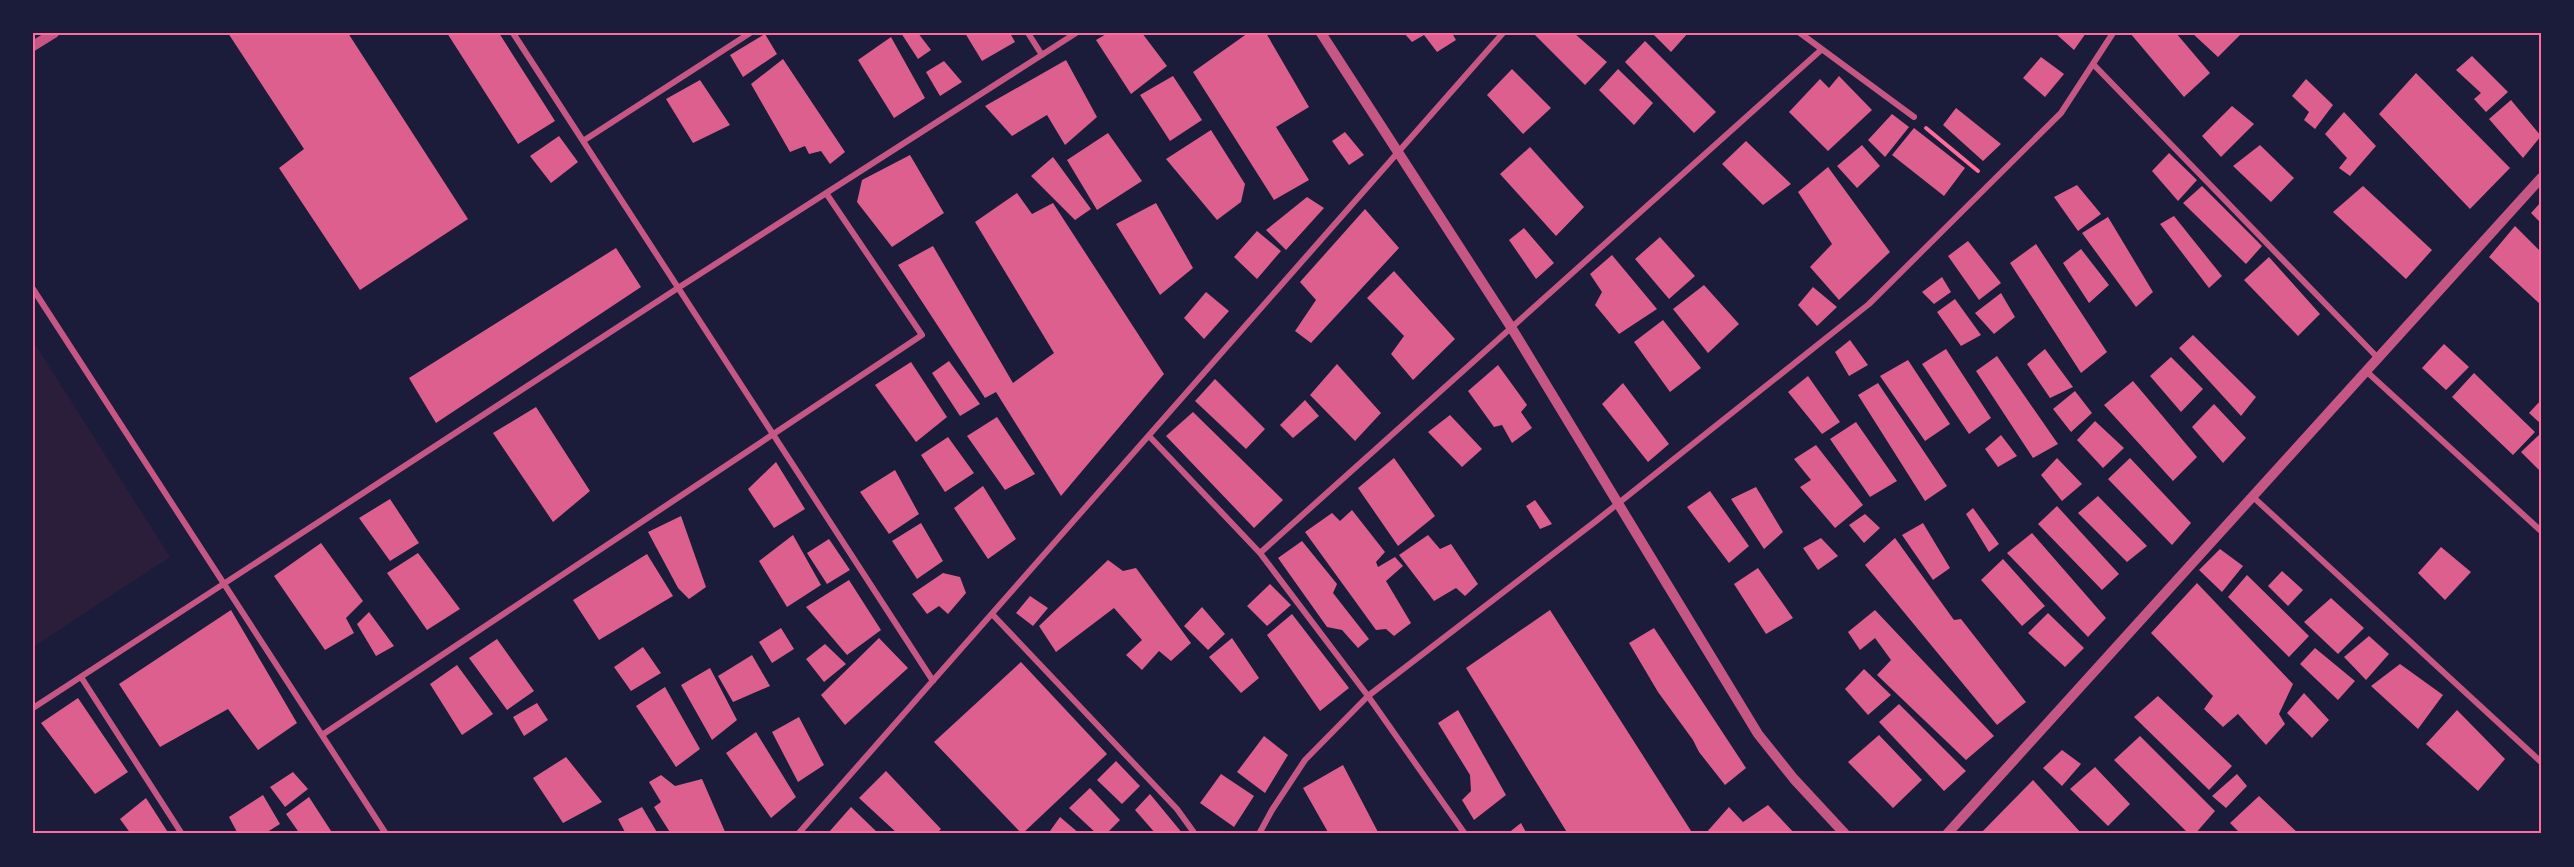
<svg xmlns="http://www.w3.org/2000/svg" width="2574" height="867" viewBox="0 0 2574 867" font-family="'DM Sans',sans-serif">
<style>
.green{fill:#2a1e3b}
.building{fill:#dd5f8e}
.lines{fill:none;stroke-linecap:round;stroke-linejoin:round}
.path{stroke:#ff6b9d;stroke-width:4}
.minor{stroke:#c65784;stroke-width:6}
.tertiary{stroke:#c65784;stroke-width:10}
.neatline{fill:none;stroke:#ff6b9d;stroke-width:2}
</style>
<rect width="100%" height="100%" fill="#1b1b3a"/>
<path class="green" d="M33 341 170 557 33 647Z"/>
<path class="building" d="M228 33H348L468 219 360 290 279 168 304 149Z
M447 33H499L555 121 518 144Z
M901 33H918L931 50 918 59Z
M965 33H1010L1015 42 982 61Z
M1108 33H1142L1167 66 1131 94 1096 40Z
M1248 33H1266L1309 107 1276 127 1309 180 1274 200 1193 72Z
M1404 33H1452L1456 40 1437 52 1424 35 1412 42Z
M1536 33H1574L1607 62 1585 85 1535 35Z
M1652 33H1688L1671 52Z
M2055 33H2086L2074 50Z
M2130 33H2176L2210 73 2184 97Z
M2192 33H2242L2218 57Z
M765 34 777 54 743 77 730 55Z
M891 37 925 98 894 118 858 60Z
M1645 41 1716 112 1694 133 1625 62Z
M2472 56 2508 92 2486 112 2474 99 2481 93 2456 70Z
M2041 57 2064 74 2045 97 2023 78Z
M783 59 845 152 830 164 821 151 809 154 805 146 790 152 751 84Z
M1066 60 1097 117 1065 145 1047 115 1012 136 985 106Z
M944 61 962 82 940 96 926 72Z
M1512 69 1551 108 1523 134 1487 95Z
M1618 69 1653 103 1634 125 1599 90Z
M2416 73 2510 168 2470 209 2379 114Z
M1173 76 1202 120 1170 141 1140 95Z
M1839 76 1872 110 1828 151 1789 112 1820 79 1829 88Z
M2306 79 2333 105 2315 129 2304 120 2309 112 2292 96Z
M700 80 730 125 693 143 666 99Z
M2511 100 2541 136 2523 158 2489 119Z
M2232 106 2254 124 2221 157 2202 136Z
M1956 108 2001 144 1983 161 1943 125Z
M2344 112 2376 146 2350 176 2339 168 2347 158 2325 134Z
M1892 114 1909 127 1885 157 1868 140Z
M1914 128 1965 168 1944 196 1892 155Z
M1211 130 1245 184 1241 202 1217 220 1166 159Z
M1345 132 1364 155 1349 165 1332 141Z
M1108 133 1142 181 1097 210 1067 160Z
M559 136 578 162 551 183 530 156Z
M1746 141 1791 184 1763 205 1722 164Z
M1862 145 1880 166 1857 188 1837 166Z
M2260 145 2294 178 2271 202 2233 166Z
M1530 147 1584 207 1556 236 1500 174Z
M2169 153 2197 180 2178 201 2152 171Z
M910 155 944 213 892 247 857 202 862 180Z
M1053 157 1091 209 1075 220 1031 176Z
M1828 167 1890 252 1839 300 1810 267 1832 244 1798 192Z
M2077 185 2101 214 2078 231 2054 197Z
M2202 186 2262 246 2246 264 2183 203Z
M2363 186 2432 250 2406 279 2333 212Z
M1017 193 1032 214 1053 203 1164 374 1061 496 996 392 985 398 898 265 933 246 1013 383 1054 353 975 222Z
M1307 197 1324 208 1286 250 1266 230Z
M2541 202V223L2531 213Z
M1156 203 1193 268 1160 295 1116 224Z
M1365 209 1399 248 1311 343 1295 331 1316 300 1300 282Z
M2174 216 2222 276 2209 288 2160 224Z
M2108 217 2153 292 2136 307 2082 233Z
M2515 226 2541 252V305L2489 257Z
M1524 228 1554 263 1536 279 1509 240Z
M1257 231 1281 251 1257 279 1234 257Z
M1660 237 1695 276 1669 299 1635 259Z
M1968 241 2001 283 1979 300 1948 256Z
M2036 244 2107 352 2081 373 2010 263Z
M616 248 641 287 436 423 409 378Z
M2081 249 2109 285 2089 303 2063 263Z
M1612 255 1657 309 1619 334 1595 305 1602 292 1590 274Z
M2269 257 2320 314 2298 336 2244 280Z
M1394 271 1455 339 1413 380 1391 354 1404 336 1367 298Z
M1942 277 1951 292 1934 304 1922 292Z
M1704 285 1739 324 1708 353 1673 309Z
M1813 287 1837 307 1817 326 1798 305Z
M1206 292 1229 311 1204 339 1184 318Z
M2001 293 2015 317 1994 334 1975 313Z
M1955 299 1981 335 1961 346 1937 312Z
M1663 320 1701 368 1670 392 1634 342Z
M2193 335 2256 397 2241 416 2179 348Z
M1850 340 1868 365 1849 376 1835 352Z
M2444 344 2469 367 2446 390 2422 368Z
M1946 349 1991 418 1969 434 1922 364Z
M2045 349 2073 387 2050 398 2027 364Z
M1997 356 2058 444 2033 458 1976 371Z
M2171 357 2203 389 2181 412 2150 376Z
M1908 360 1950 424 1925 441 1880 376Z
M949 361 980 404 960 416 932 373Z
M911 362 947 417 916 442 875 385Z
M1337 364 1381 413 1355 441 1310 395Z
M1498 365 1527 405 1521 412 1532 428 1512 443 1502 425 1494 427 1468 391Z
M2474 373 2535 432 2513 455 2452 397Z
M1808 376 1840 422 1822 434 1788 392Z
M1215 379 1265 429 1246 449 1195 401Z
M2133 381 2197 457 2173 481 2104 405Z
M1623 383 1669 444 1648 462 1602 404Z
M1878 383 1947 486 1925 501 1858 395Z
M2075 391 2092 413 2071 432 2053 409Z
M1305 400 1319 416 1293 438 1280 425Z
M2541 400V424L2529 413Z
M2214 404 2246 438 2223 463 2192 427Z
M536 407 590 491 553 522 493 433Z
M1193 412 1283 500 1254 528 1166 436Z
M1450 415 1482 449 1462 467 1428 432Z
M997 417 1035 474 1005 490 967 436Z
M2095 421 2124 448 2103 468 2077 440Z
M1856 422 1897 481 1870 497 1830 439Z
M2540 434 2541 470 2540 471 2521 452Z
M2001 435 2017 456 1998 467 1985 449Z
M948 437 974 473 945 492 921 455Z
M1816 445 1863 505 1835 528 1800 487 1811 480 1794 459Z
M1394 458 1435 516 1398 546 1358 488Z
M2057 458 2082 484 2062 501 2041 475Z
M2130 458 2191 523 2172 545 2108 479Z
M776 462 805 509 774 528 748 489Z
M895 470 919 514 889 534 860 492Z
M983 486 1016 539 988 559 954 508Z
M1756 487 1783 532 1764 549 1731 499Z
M1710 491 1749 546 1729 563 1687 507Z
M2098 496 2147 546 2127 562 2078 513Z
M390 499 419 543 390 561 359 518Z
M1535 500 1552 524 1540 529 1526 506Z
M2057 506 2119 574 2102 590 2038 524Z
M1973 508 1999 544 1989 552 1966 514Z
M1352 510 1385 552 1376 562 1378 567 1395 557 1403 566 1386 581 1411 623 1394 636 1386 629 1376 630 1305 532 1332 513 1340 521Z
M1865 514 1880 528 1864 543 1849 525Z
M681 516 706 587 689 599 678 588 648 532Z
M921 523 943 561 917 579 892 541Z
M1923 523 1950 568 1933 580 1902 535Z
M2032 533 2106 618 2088 637 2007 553Z
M793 535 821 585 787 607 759 561Z
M1428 535 1440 549 1451 544 1478 584 1465 596 1456 588 1434 601 1399 555Z
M1821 538 1838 556 1818 570 1803 548Z
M1895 538 1954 620 1961 619 2026 702 1997 725 1865 565Z
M829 539 850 570 827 584 807 553Z
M1302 541 1337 584 1333 593 1369 639 1358 648 1342 630 1327 627 1278 558Z
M321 543 363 601 346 618 354 633 325 650 274 576Z
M2441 547 2471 572 2445 600 2418 573Z
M2220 549 2243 566 2222 592 2199 570Z
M418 553 460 609 427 630 387 573Z
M647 554 673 596 599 640 573 600Z
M2003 559 2045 606 2022 626 1981 580Z
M1108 560 1123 571 1136 568 1191 643 1171 661 1159 651 1142 670 1126 655 1142 640 1114 608 1056 652 1039 626Z
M1758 568 1793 618 1766 634 1734 584Z
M2282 571 2303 590 2288 606 2268 586Z
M943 573 960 577 966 593 948 614 939 606 927 614 912 594Z
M2247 575 2309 636 2289 657 2228 597Z
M849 580 881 630 847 655 806 607Z
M2197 583 2293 684 2279 714 2285 724 2266 745 2238 714 2223 727 2204 709 2213 696 2151 633Z
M1270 584 1291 605 1267 626 1247 606Z
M1030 596 1048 608 1033 626 1016 613Z
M2331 598 2364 628 2338 654 2304 622Z
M1202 607 1225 634 1208 650 1184 626Z
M231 610 297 723 258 750 228 709 160 747 119 684Z
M1550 610 1693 834H1568L1466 668Z
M1875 610 1994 736 1966 760 1877 675 1891 660 1875 638 1860 650 1848 632Z
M369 612 394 646 376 656 357 624Z
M2048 613 2084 648 2065 667 2028 633Z
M1292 614 1349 688 1320 711 1267 635Z
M781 628 794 649 772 663 759 642Z
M1654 628 1746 768 1725 785 1699 752 1693 740 1658 692 1629 643Z
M2369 636 2389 654 2366 680 2344 657Z
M879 638 908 668 845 725 821 695Z
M1232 638 1259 678 1241 693 1209 657Z
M497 639 534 691 507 710 469 658Z
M825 644 846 664 824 682 806 659Z
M643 647 661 673 631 691 614 667Z
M2315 648 2355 681 2338 700 2300 664Z
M752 655 770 686 733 702 718 676Z
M1021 662 1107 754 1022 834 934 742Z
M2400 664 2443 695 2418 729 2371 686Z
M457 665 493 714 462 735 430 684Z
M710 668 737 720 712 740 681 685Z
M1864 669 1891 695 1868 715 1845 689Z
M665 687 700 749 676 767 636 706Z
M2304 693 2329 720 2312 738 2287 713Z
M2158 696 2232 766 2209 790 2134 717Z
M78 698 128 772 95 794 41 723Z
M537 703 548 720 524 736 513 717Z
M1899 704 1966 771 1944 791 1879 722Z
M1458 710 1506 795 1474 820 1462 800 1471 791 1470 775 1438 723Z
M2457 710 2505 759 2478 791 2426 744Z
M799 717 824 765 798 782 772 732Z
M756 732 796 797 771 818 726 753Z
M1879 735 1922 780 1893 808 1848 762Z
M1264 736 1288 755 1265 793 1237 772Z
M2140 736 2215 811 2195 834H2189L2114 760Z
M2062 750 2081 764 2062 786 2043 768Z
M566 757 602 802 563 823 533 778Z
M1116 761 1140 786 1122 804 1097 780Z
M1343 765 1379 834H1329L1303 788Z
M2095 767 2130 804 2108 826 2070 789Z
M886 771 941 829 936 834H898L859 798Z
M293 772 308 789 285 807 270 787Z
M1221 774 1254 796 1234 827 1200 803Z
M2237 774 2247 786 2226 808 2212 796Z
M661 775 675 786 702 779 726 834H671L654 807 661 802 649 782Z
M2033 780 2082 834H1980Z
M1090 788 1120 820 1106 834H1097L1069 808Z
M1150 794 1183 834H1156L1135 810Z
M263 795 280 824 264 834H238L229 817Z
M2259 796 2299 834H2241L2230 823Z
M309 797 333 834H300L286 814Z
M146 798 169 834H131L120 819Z
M1768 805 1795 834H1705L1729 807 1743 822Z
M642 807 658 834H626L618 819Z
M851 807 879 834H831L829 832Z
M1060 817 1080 834H1052L1050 831Z
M1521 823 1527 834H1507Z"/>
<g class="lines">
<path class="path" d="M1926 128 1978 171"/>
<path class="minor" d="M513 33 933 681
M1028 33 1042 55
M1800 33 1914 117
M2094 65 2377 357
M583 141 750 33
M33 289 386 834
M2366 371 2541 531
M1150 437 1260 553 1368 696 1465 834
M2252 496 2541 762
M1260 553 1821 50
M993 615 1177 809 1195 834
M81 677 182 834
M33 708 678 288 1076 33
M322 735 922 335 826 193
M798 834 1503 33
M1259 834 1272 810 1305 760 1368 696 1596 521 1869 304 2061 113 2113 33"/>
<path class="tertiary" d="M1321 33 1511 327 1758 734 1794 779 1845 834
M33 46 54 33
M1947 834 2541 178"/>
</g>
<rect width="2574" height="867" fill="none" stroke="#1b1b3a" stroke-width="69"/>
<rect x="34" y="34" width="2506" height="798" class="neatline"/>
</svg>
